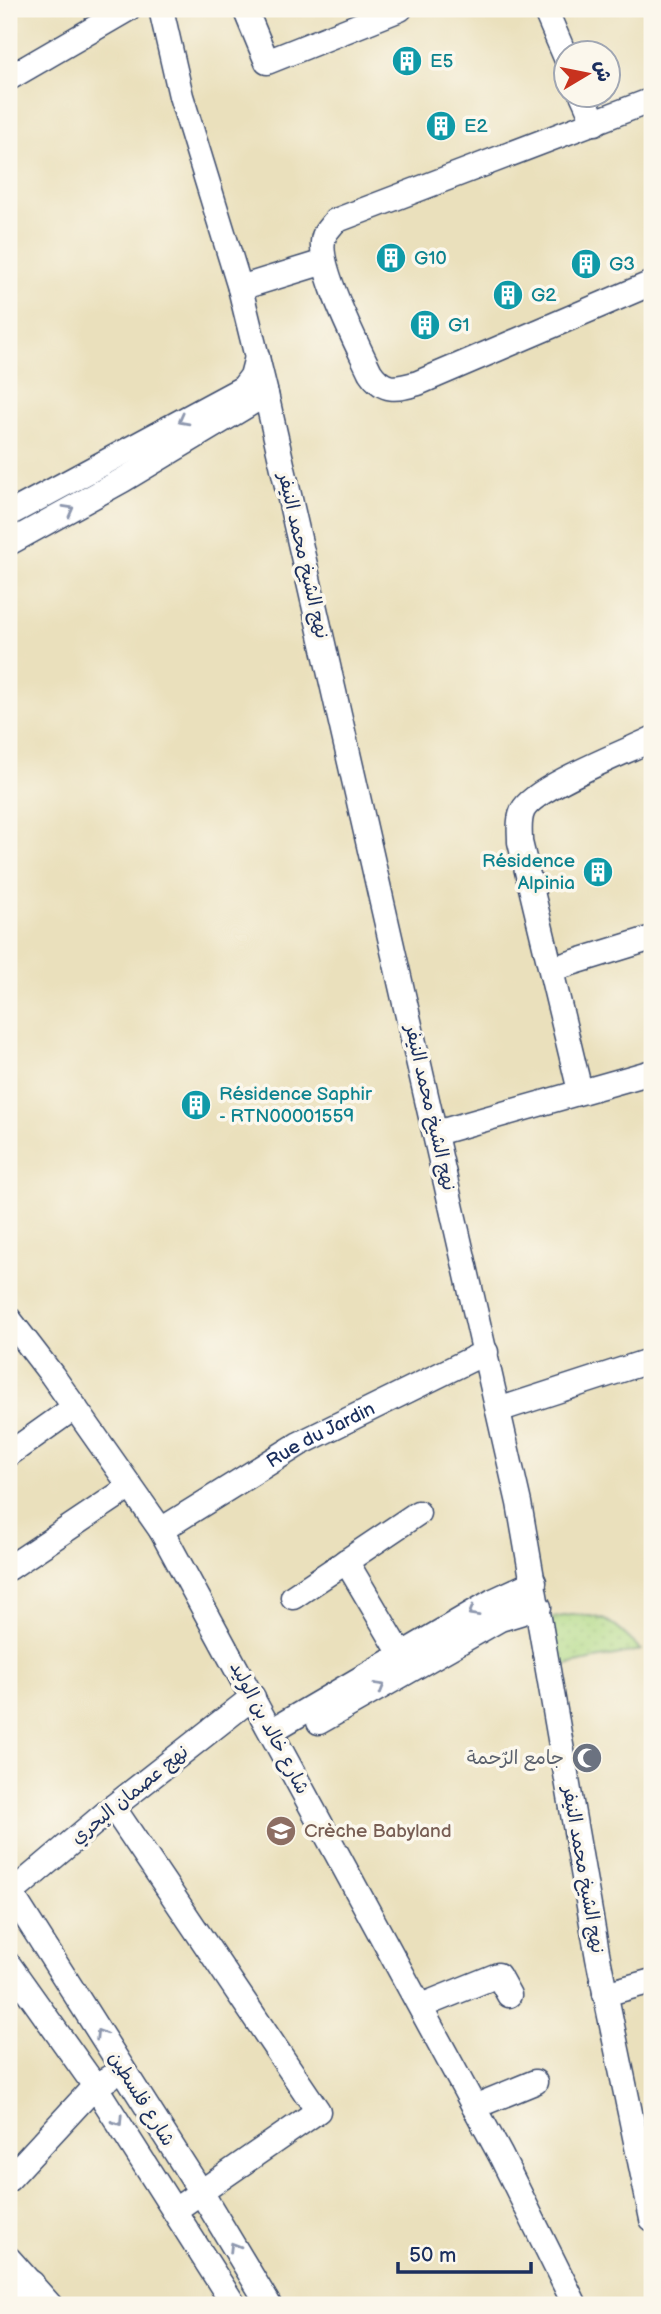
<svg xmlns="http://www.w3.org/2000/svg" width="661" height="2314" viewBox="0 0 661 2314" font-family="'Balsamiq Sans','Playpen Sans Arabic',sans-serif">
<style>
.grass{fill:url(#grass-dots);stroke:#658471;stroke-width:2}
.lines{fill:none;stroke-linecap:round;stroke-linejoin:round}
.minor-casing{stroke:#3a4a6c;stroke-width:27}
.minor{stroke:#fff;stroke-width:24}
.oneway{stroke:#8d97ae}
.labels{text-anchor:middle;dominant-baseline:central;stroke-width:7;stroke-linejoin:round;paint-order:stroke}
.culture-label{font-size:19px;fill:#0d838f;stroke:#fbf7ec;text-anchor:start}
.street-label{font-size:19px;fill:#1b2f5e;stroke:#fbf7ec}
.worship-label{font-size:19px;fill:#5b616d;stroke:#fbf7ec;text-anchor:end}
.education-label{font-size:19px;fill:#785e54;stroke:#fbf7ec;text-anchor:start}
</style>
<defs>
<pattern id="grass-dots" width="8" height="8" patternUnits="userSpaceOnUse" patternTransform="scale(1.75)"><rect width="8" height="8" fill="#afd984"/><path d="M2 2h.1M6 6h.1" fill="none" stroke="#96bb74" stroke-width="1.8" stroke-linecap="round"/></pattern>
</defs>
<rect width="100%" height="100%" fill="#fbf7ec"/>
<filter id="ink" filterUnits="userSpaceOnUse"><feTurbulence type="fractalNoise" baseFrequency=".0143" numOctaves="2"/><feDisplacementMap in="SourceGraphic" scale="14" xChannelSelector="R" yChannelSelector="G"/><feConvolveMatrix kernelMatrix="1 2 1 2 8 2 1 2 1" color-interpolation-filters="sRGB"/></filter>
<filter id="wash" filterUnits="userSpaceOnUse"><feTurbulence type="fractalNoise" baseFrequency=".00686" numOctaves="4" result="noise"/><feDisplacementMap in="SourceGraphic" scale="28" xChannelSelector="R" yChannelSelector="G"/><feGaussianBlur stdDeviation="1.57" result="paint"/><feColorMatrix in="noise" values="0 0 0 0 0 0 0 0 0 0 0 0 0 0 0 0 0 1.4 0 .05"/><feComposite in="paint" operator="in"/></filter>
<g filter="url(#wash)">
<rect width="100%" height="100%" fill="#eae0bc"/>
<path class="grass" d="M571 1615C608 1614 615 1625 641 1650L560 1666 551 1618Z"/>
</g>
<g filter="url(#ink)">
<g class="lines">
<g class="minor-casing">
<g id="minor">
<path d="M161 9 181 96 240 288 266 394 519 1503 598 1958 652 2219"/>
<path d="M245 9 267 62 400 9"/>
<path d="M545 9 566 58"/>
<path d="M9 78 128 9"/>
<path d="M582 94 595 123"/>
<path d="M652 100 335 221C332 225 327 230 325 234 312 259 358 346 370 372 384 393 397 389 418 383L652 283"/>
<path d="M240 288 324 262"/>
<path d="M9 514 243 388 252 376 257 357"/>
<path d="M9 543 123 480 266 394"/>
<path d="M552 969 652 938"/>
<path d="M580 1091 520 842C520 831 518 820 523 810 535 787 626 752 652 739"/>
<path d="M436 1133 652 1072"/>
<path d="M9 1319 52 1375 161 1530 501 2156 575 2305"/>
<path d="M498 1410 652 1360"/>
<path d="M9 1454 75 1407"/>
<path id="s1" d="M161 1530 299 1444 486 1352"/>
<path d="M346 1561 401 1654"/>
<path d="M9 1568 130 1487"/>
<path d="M293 1597 418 1513"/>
<path d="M319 1722 500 1619 539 1607"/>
<path d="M271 1731 493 1601 534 1582"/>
<path d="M113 1807 318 2111 175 2210"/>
<path d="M9 1890 201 2192 269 2305"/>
<path d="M9 1895 113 1807 253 1697"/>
<path d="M9 1965 95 2086 234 2305"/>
<path d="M605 1994 652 1981"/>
<path d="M421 2006 498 1975 509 1995"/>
<path d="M474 2107 535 2082"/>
<path d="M9 2179 95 2086 109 2078"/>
<path d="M9 2259 50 2305"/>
<path d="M9 2305 32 2283"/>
</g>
</g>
<use href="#minor" class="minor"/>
</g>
<defs><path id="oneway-chevron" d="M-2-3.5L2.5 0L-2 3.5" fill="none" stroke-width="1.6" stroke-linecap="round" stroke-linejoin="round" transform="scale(1.75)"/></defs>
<g class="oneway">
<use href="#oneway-chevron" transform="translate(183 420) rotate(152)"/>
<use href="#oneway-chevron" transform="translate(69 510) rotate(-29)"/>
<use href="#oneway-chevron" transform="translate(473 1612) rotate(150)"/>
<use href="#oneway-chevron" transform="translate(380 1687) rotate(-30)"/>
<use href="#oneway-chevron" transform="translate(100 2034) rotate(-122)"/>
<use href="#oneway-chevron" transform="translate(118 2121) rotate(57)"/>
<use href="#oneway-chevron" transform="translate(234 2247) rotate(-121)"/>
</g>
</g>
<defs>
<g id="building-disc" transform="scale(1.575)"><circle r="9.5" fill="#0f9aa8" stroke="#fbf7ec"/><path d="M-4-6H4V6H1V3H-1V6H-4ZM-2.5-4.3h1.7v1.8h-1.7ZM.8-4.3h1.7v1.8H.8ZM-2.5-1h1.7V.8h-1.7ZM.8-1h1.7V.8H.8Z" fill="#fff"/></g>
<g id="mosque-disc" transform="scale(1.575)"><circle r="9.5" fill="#6b7280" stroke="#fbf7ec"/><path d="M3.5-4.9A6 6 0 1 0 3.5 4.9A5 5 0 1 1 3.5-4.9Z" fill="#fff"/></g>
<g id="school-disc" transform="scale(1.575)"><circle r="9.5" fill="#8d6e63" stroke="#fbf7ec"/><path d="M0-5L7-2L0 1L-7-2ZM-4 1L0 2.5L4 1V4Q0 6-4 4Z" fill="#fff"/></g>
</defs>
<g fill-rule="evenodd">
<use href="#building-disc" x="407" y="61"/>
<use href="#building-disc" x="441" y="126"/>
<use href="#building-disc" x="391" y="258"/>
<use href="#building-disc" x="586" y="264"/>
<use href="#building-disc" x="508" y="295"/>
<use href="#building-disc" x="425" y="325"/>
<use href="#building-disc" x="598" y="872"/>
<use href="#building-disc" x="196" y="1105"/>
<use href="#mosque-disc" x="587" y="1758"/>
<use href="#school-disc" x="281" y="1831"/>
</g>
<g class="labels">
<g class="culture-label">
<text x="430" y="61">E5</text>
<text x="464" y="126">E2</text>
<text x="414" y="258">G10</text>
<text x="609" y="264">G3</text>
<text x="531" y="295">G2</text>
<text x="448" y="325">G1</text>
<text x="575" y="861" text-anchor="end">Résidence<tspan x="575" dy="22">Alpinia</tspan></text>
<text x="219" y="1094">Résidence Saphir<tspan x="219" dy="22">- RTN00001559</tspan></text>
</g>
<g class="street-label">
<text transform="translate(303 556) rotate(77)">نهج الشيخ محمد النيفر</text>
<text transform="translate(430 1108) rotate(77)">نهج الشيخ محمد النيفر</text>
<text stroke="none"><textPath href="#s1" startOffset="186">Rue du Jardin</textPath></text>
<text transform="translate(269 1728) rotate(62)">شارع خالد بن الوليد</text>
<text transform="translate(130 1795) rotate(-39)">نهج عصمان البحري</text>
<text transform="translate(583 1870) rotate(80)">نهج الشيخ محمد النيفر</text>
<text transform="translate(141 2099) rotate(58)">شارع فلسطين</text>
</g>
<g class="worship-label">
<text x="564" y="1758">جامع الرٌحمة</text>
</g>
<g class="education-label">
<text x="304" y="1831">Crèche Babyland</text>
</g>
</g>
<rect width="661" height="2314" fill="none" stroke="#fbf7ec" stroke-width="35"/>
<g transform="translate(587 74) rotate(80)"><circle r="33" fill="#fbf7ec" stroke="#a1a7b3" stroke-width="2"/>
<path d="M0-5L12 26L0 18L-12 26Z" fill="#c8321e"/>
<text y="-10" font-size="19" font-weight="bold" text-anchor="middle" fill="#1b2f5e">ش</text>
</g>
<path d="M398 2262v10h133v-10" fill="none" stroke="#1b2f5e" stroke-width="3.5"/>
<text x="409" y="2262" font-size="21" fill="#1b2f5e" stroke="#fbf7ec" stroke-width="5" paint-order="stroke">50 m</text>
</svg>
